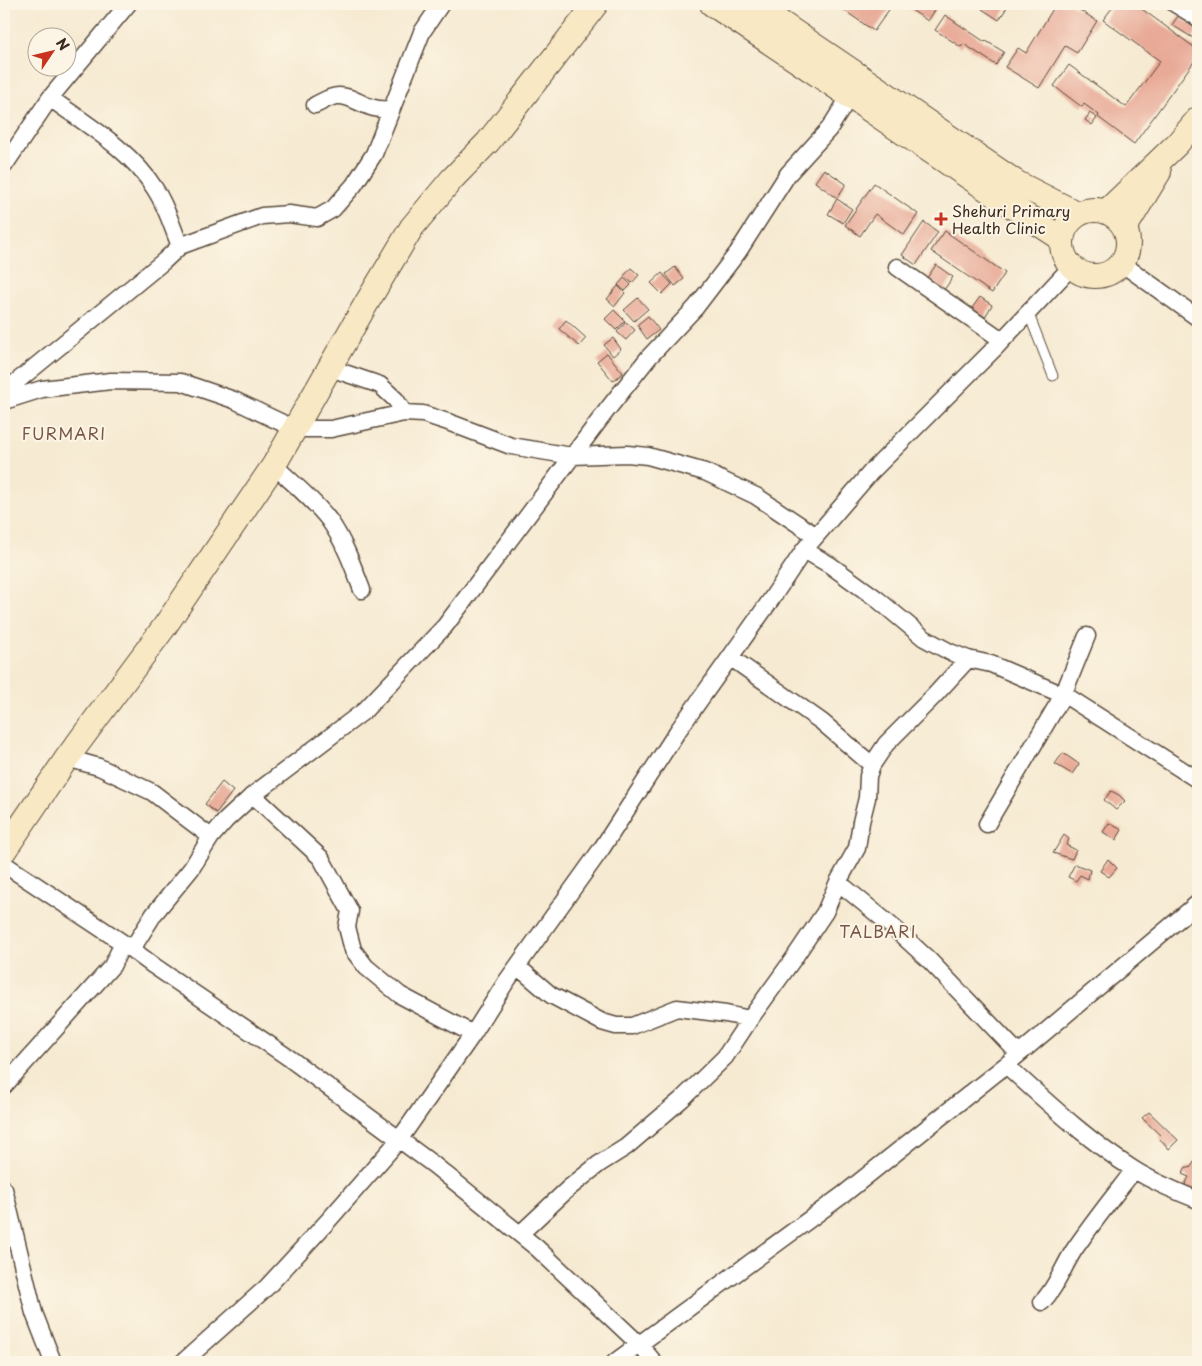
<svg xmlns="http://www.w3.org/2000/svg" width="1202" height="1366" viewBox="0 0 1202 1366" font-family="'Playpen Sans',sans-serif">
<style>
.building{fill:#e8a996}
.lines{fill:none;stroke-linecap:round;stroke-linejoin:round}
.lane-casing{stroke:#574739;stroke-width:11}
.street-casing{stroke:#574739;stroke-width:19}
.secondary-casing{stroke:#574739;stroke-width:26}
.lane{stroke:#fff;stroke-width:9}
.street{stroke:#fff;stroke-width:16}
.secondary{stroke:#f8e8c3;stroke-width:24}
.poi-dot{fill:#c8321e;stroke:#fcf5e5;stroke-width:2}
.labels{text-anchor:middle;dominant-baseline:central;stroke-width:4;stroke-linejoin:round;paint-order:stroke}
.poi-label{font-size:15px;fill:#3b2a1e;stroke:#fcf5e5;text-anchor:start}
.neighbourhood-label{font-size:16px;letter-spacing:1px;fill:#785648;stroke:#fcf5e5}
</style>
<rect width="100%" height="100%" fill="#fcf5e5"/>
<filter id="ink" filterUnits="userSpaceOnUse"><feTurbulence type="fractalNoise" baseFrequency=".02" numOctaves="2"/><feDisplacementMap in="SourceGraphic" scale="10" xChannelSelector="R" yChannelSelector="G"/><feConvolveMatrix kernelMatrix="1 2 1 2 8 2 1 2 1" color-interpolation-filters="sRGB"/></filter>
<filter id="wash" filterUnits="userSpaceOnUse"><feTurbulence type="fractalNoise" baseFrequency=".0096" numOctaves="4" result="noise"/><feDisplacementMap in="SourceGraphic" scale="20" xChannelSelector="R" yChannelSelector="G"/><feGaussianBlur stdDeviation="1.12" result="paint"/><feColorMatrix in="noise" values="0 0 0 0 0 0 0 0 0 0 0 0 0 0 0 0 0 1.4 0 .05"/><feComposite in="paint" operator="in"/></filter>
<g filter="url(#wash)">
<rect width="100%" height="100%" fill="#f6ead2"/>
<g id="blocks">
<path class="building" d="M835 4H893L874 31Z
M909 4H939L928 21 907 7Z
M986 4H1009L999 20 982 9Z
M1056 4H1070L1097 21 1077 53 1065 46 1039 88 1005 67 1018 48 1026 53Z
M1115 4H1135L1198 50V56L1134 144 1098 117 1099 115 1084 104 1082 107 1054 86 1069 65 1126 107 1160 61 1103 20Z
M945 15 985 42 986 41 1004 52 996 65 964 44 961 47 935 30Z
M1178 16 1198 29 1193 38 1172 25Z
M1090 113 1097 118 1092 125 1085 120Z
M824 169 846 184 837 198 815 182Z
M874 183 918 214 904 235 875 214 860 236 845 225Z
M837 199 852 209 843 223 828 214Z
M924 222 938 232 916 265 902 255Z
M945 231 1005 273 992 293 931 251Z
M936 265 953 277 944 290 927 278Z
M675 267 684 279 675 286 666 274Z
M631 268 639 275 632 283 624 276Z
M662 273 672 284 662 294 651 283Z
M624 278 631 285 625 291 618 285Z
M618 286 625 293 615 306 607 299Z
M980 297 992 305 985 317 972 308Z
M638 298 648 309 634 321 624 310Z
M614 310 625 321 616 330 605 319Z
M648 316 659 330 647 339 637 325Z
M566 320 586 338 579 346 559 329Z
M626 322 635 330 626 340 617 332Z
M613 338 621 349 613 356 604 345Z
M607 353 623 373 613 381 597 361Z
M1063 753 1079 764 1072 774 1055 764Z
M222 782 233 791 216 813 205 804Z
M1111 791 1119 795 1125 801 1116 810 1104 800Z
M1109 823 1122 830 1116 840 1103 832Z
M1064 835 1069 839 1066 845 1076 850 1072 859 1053 853Z
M1108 859 1117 868 1109 877 1100 871Z
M1075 864 1090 870 1088 879 1080 875 1076 881 1068 877Z
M1149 1112 1178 1140 1169 1149 1159 1138 1161 1136 1142 1118Z
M1195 1161 1198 1164V1177L1194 1184 1198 1187V1196L1183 1188 1189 1177 1182 1174 1186 1167 1190 1168Z"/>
</g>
</g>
<g filter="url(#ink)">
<use href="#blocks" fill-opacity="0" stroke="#574739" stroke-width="1"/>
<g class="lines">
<g class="lane-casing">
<path id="lane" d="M1028 312 1053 376"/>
</g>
<g class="street-casing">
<path id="street" d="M1175 4 1198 18
M50 98C87 125 131 150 155 189 167 207 172 227 180 246
M315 105C322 102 330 96 338 96 355 95 369 114 392 108
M4 166 50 98 128 4
M1121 263 1198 318
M897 267 1002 340
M330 368 380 385 396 400 404 413
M4 392 164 261 180 246 262 216 289 214 317 218 333 209 354 185 374 154 422 32 441 4
M4 401 42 389 111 381 181 382 234 400 295 429H331L404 413 423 414 448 422 511 446 572 456 627 454 648 456 705 472 756 496 816 536
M274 465C292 483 314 500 329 520 344 541 353 566 362 590
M804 550 830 565 877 599 924 638 950 652 968 659 991 664 1068 697 1198 780
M730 657 822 722 872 765
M67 758 99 767 152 792 211 837
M253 795 321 858 350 911 347 927 353 950 366 967 400 995 473 1034
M987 824 1063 695 1087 636
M4 864 123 943 154 966 289 1058 434 1165 537 1248 639 1344 654 1362
M838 882 894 928 929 960 1019 1054
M132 949 154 914 191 869 211 837 226 820 253 795 364 711 445 626 607 410 649 357 696 307 738 252 788 174 829 129 850 96
M518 967 551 995 602 1022 616 1026H632L677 1008 726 1014 750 1019
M1006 1065C1046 1101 1087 1140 1133 1169 1153 1182 1176 1191 1198 1200
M4 1086 112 966 123 943
M4 1189 34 1313 53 1362
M520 1234 569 1188 599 1164 626 1147 682 1099 725 1057 750 1019 794 958 825 912 838 882 857 848 861 822 867 798 868 776 872 765 886 744 934 696 968 659
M1042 1302C1056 1288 1063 1267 1074 1250 1093 1222 1114 1196 1134 1170
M183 1362 267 1287 327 1222 399 1140 473 1034 506 982 602 848 677 732 770 601 804 550 871 472 996 347 1072 266
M615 1362 844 1194 1006 1065 1198 903"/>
</g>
<g class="secondary-casing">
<path id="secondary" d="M712 4C830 81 944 162 1062 239
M753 4 1017 183 1078 214
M1062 243a33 33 0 1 1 66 0a33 33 0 1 1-66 0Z
M1107 211 1177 144 1198 119
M1125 228 1159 172
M4 851 67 758 165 626 274 465 366 304 412 227 452 179 488 142 596 4"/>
</g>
<use href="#lane" class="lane"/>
<use href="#street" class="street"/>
<use href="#secondary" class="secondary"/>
</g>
</g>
<path class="poi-dot" d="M938.5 211.5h5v5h5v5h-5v5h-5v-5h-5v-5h5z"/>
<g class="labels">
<g class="poi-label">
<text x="952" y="210">Shehuri Primary<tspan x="952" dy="17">Health Clinic</tspan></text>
</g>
<g class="neighbourhood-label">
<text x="64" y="433">FURMARI</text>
<text x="878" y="931">TALBARI</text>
</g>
</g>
<rect width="1202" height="1366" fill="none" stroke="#fcf5e5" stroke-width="20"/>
<g transform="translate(52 52) rotate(55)"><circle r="24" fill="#fcf5e5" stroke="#afa495"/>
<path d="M0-4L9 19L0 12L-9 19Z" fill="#c8321e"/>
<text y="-8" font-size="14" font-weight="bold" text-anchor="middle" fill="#3b2a1e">N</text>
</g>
</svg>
